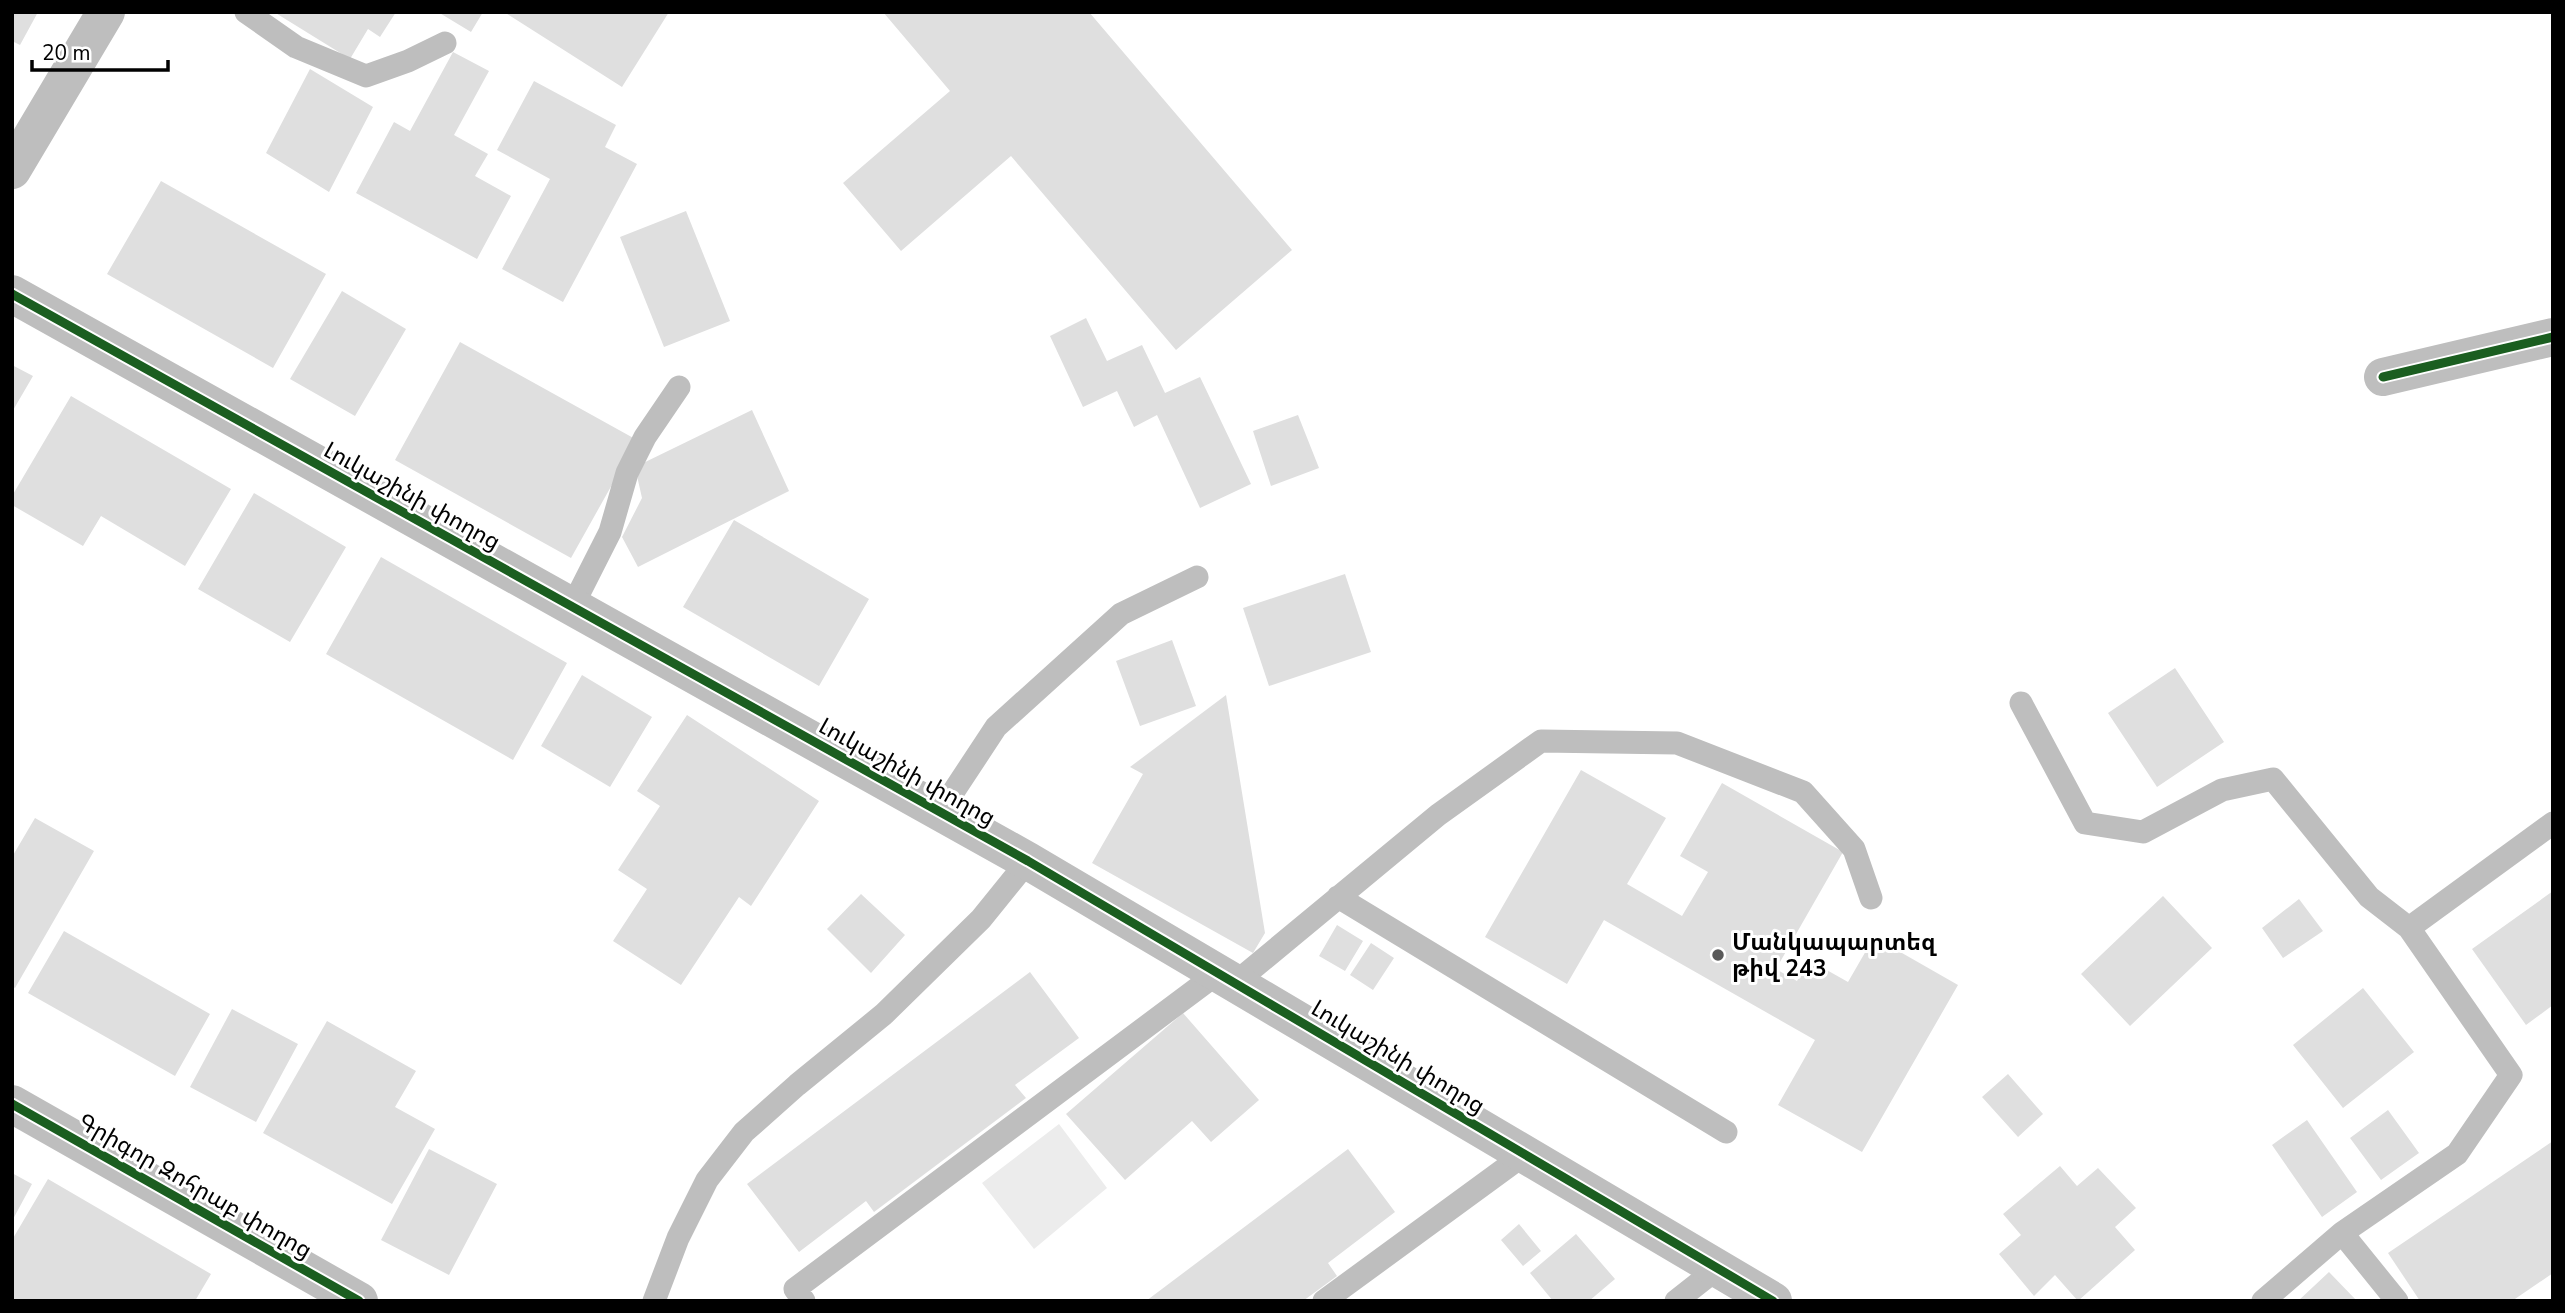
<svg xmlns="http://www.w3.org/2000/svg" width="2565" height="1313" viewBox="0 0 2565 1313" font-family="'Nunito Sans','Noto Sans Armenian',sans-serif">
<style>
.green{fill:#ececec}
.building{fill:#dfdfdf}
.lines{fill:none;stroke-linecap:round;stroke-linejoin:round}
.service{stroke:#bebebe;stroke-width:23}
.minor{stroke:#bebebe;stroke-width:38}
.cycleway-casing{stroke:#fff;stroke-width:13}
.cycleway{stroke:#1b5e20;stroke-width:9}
.poi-dot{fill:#595959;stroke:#fff;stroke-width:2.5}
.labels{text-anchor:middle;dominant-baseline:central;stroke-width:6;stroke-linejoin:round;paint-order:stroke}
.street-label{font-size:23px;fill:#000;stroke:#fff}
.poi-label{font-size:23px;font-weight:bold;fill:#000;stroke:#fff;text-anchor:start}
</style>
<rect width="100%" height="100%" fill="#fff"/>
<path class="green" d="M1059 1124 1107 1188 1034 1249 982 1183Z"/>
<path class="building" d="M12 12H38L20 45 12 41Z
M274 12H396L380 37 368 29 350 59Z
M438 12H483L471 32Z
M504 12H669L622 87Z
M883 12H1089L1292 250 1176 350 1011 156 901 251 843 183 950 91Z
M453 52 489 71 454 135 488 154 475 176 511 196 477 259 356 193 394 122 410 131Z
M310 69 373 107 329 192 266 153Z
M534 81 616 125 605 147 637 164 563 302 502 269 550 179 497 150Z
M161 181 326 274 273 368 107 274Z
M686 211 730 321 664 347 620 237Z
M342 291 406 329 355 416 290 379Z
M1086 318 1107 361 1142 345 1165 393 1200 377 1251 484 1200 508 1157 415 1134 427 1117 391 1083 407 1050 336Z
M460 342 637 440 571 558 395 460Z
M12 365 33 376 12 412Z
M71 396 231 489 185 566 101 516 83 546 12 505V496Z
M752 410 789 491 638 567 622 537 642 498 635 467Z
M1298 415 1319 468 1271 486 1253 431Z
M254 493 346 547 290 642 198 589Z
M734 520 869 599 819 686 683 607Z
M381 557 567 663 513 760 326 654Z
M1345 574 1371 652 1269 686 1243 608Z
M1172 640 1196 706 1140 726 1116 661Z
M2175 668 2224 742 2157 787 2108 713Z
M582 675 652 717 610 787 541 746Z
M1226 695 1265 933 1253 953 1092 863 1143 774 1130 767Z
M687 715 819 801 751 906 739 897 681 985 613 941 647 889 618 870 660 806 637 791Z
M1581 770 1666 818 1627 884 1682 916 1708 872 1680 856 1722 783 1843 852 1776 969 1797 981 1809 960 1848 982 1874 937 1958 985 1862 1152 1778 1105 1815 1040 1604 920 1567 984 1485 937Z
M35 818 94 851 15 988 12 986V857Z
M2553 891V1005L2526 1025 2472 949Z
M861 894 905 935 871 973 827 929Z
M2163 896 2212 948 2130 1026 2081 974Z
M2299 899 2323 931 2283 958 2262 928Z
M1337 925 1363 941 1345 971 1319 956Z
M64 931 210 1014 175 1076 28 993Z
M1371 943 1394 958 1373 990 1350 975Z
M1030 972 1079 1038 1015 1085 1026 1098 874 1212 866 1201 799 1252 747 1184Z
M2363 988 2414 1052 2343 1108 2293 1045Z
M232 1009 298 1044 256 1122 190 1087Z
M1183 1013 1259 1100 1211 1142 1192 1121 1125 1180 1066 1114Z
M327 1021 416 1071 395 1107 435 1129 392 1204 263 1133Z
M2008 1074 2043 1114 2018 1137 1982 1097Z
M2388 1110 2419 1153 2381 1180 2350 1138Z
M2307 1120 2357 1192 2322 1217 2272 1145Z
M2553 1141V1273L2512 1301H2420L2388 1253Z
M429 1149 497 1184 449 1275 381 1240Z
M1348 1149 1395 1212 1328 1263 1337 1276 1303 1301H1146Z
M2060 1166 2077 1186 2098 1168 2136 1208 2115 1227 2135 1250 2078 1301 2055 1275 2034 1296 1999 1254 2021 1235 2003 1214Z
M12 1173 32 1184 12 1221Z
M48 1179 211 1274 195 1301H12V1240Z
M1519 1224 1541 1251 1523 1266 1501 1240Z
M1576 1234 1615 1279 1589 1301H1553L1530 1273Z
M2329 1272 2357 1301H2298Z"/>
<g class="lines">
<path class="service" d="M246 12 296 47 366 76 408 61 445 43
M572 607 610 532 627 473 645 437 679 387
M2021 703 2085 823 2143 832 2222 790 2273 779 2369 897 2409 928
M940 812 996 727 1121 614 1197 577
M1338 897 1726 1132
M1235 983 1438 815 1541 741 1677 743 1803 792 1854 849 1871 898
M2342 1233 2457 1154 2511 1075 2409 928 2553 823
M654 1301 678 1238 707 1180 744 1132 797 1085 884 1014 981 919 1028 861
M804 1301 795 1289 1218 973
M1324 1301 1525 1154
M1676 1301 1718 1268
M2263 1301 2342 1233 2397 1301"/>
<path class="minor" d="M12 170 106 12
M12 294 1028 861 1773 1301
M2383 377 2553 337
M12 1104 359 1301"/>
<g class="cycleway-casing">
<path id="cycleway" d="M12 294 1028 861 1773 1301
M2383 377 2553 337
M12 1104 359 1301"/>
</g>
<use href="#cycleway" class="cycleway"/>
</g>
<circle class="poi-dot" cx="1718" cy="955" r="7"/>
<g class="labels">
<g class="street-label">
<text transform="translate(412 496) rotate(29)">Լուկաշինի փողոց</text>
<text transform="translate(907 772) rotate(29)">Լուկաշինի փողոց</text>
<text transform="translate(1398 1057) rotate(31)">Լուկաշինի փողոց</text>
<text transform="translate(195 1186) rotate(30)">Գրիգոր Զոհրաբ փողոց</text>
</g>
<g class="poi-label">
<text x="1732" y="942">Մանկապարտեզ<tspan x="1732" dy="26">թիվ 243</tspan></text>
</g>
</g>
<rect width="2565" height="1313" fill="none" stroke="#000000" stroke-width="28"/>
<path d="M32 60v10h136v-10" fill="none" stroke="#000000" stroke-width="3.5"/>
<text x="42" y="60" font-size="21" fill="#000000" stroke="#ffffff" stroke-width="5" paint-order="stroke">20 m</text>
</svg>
